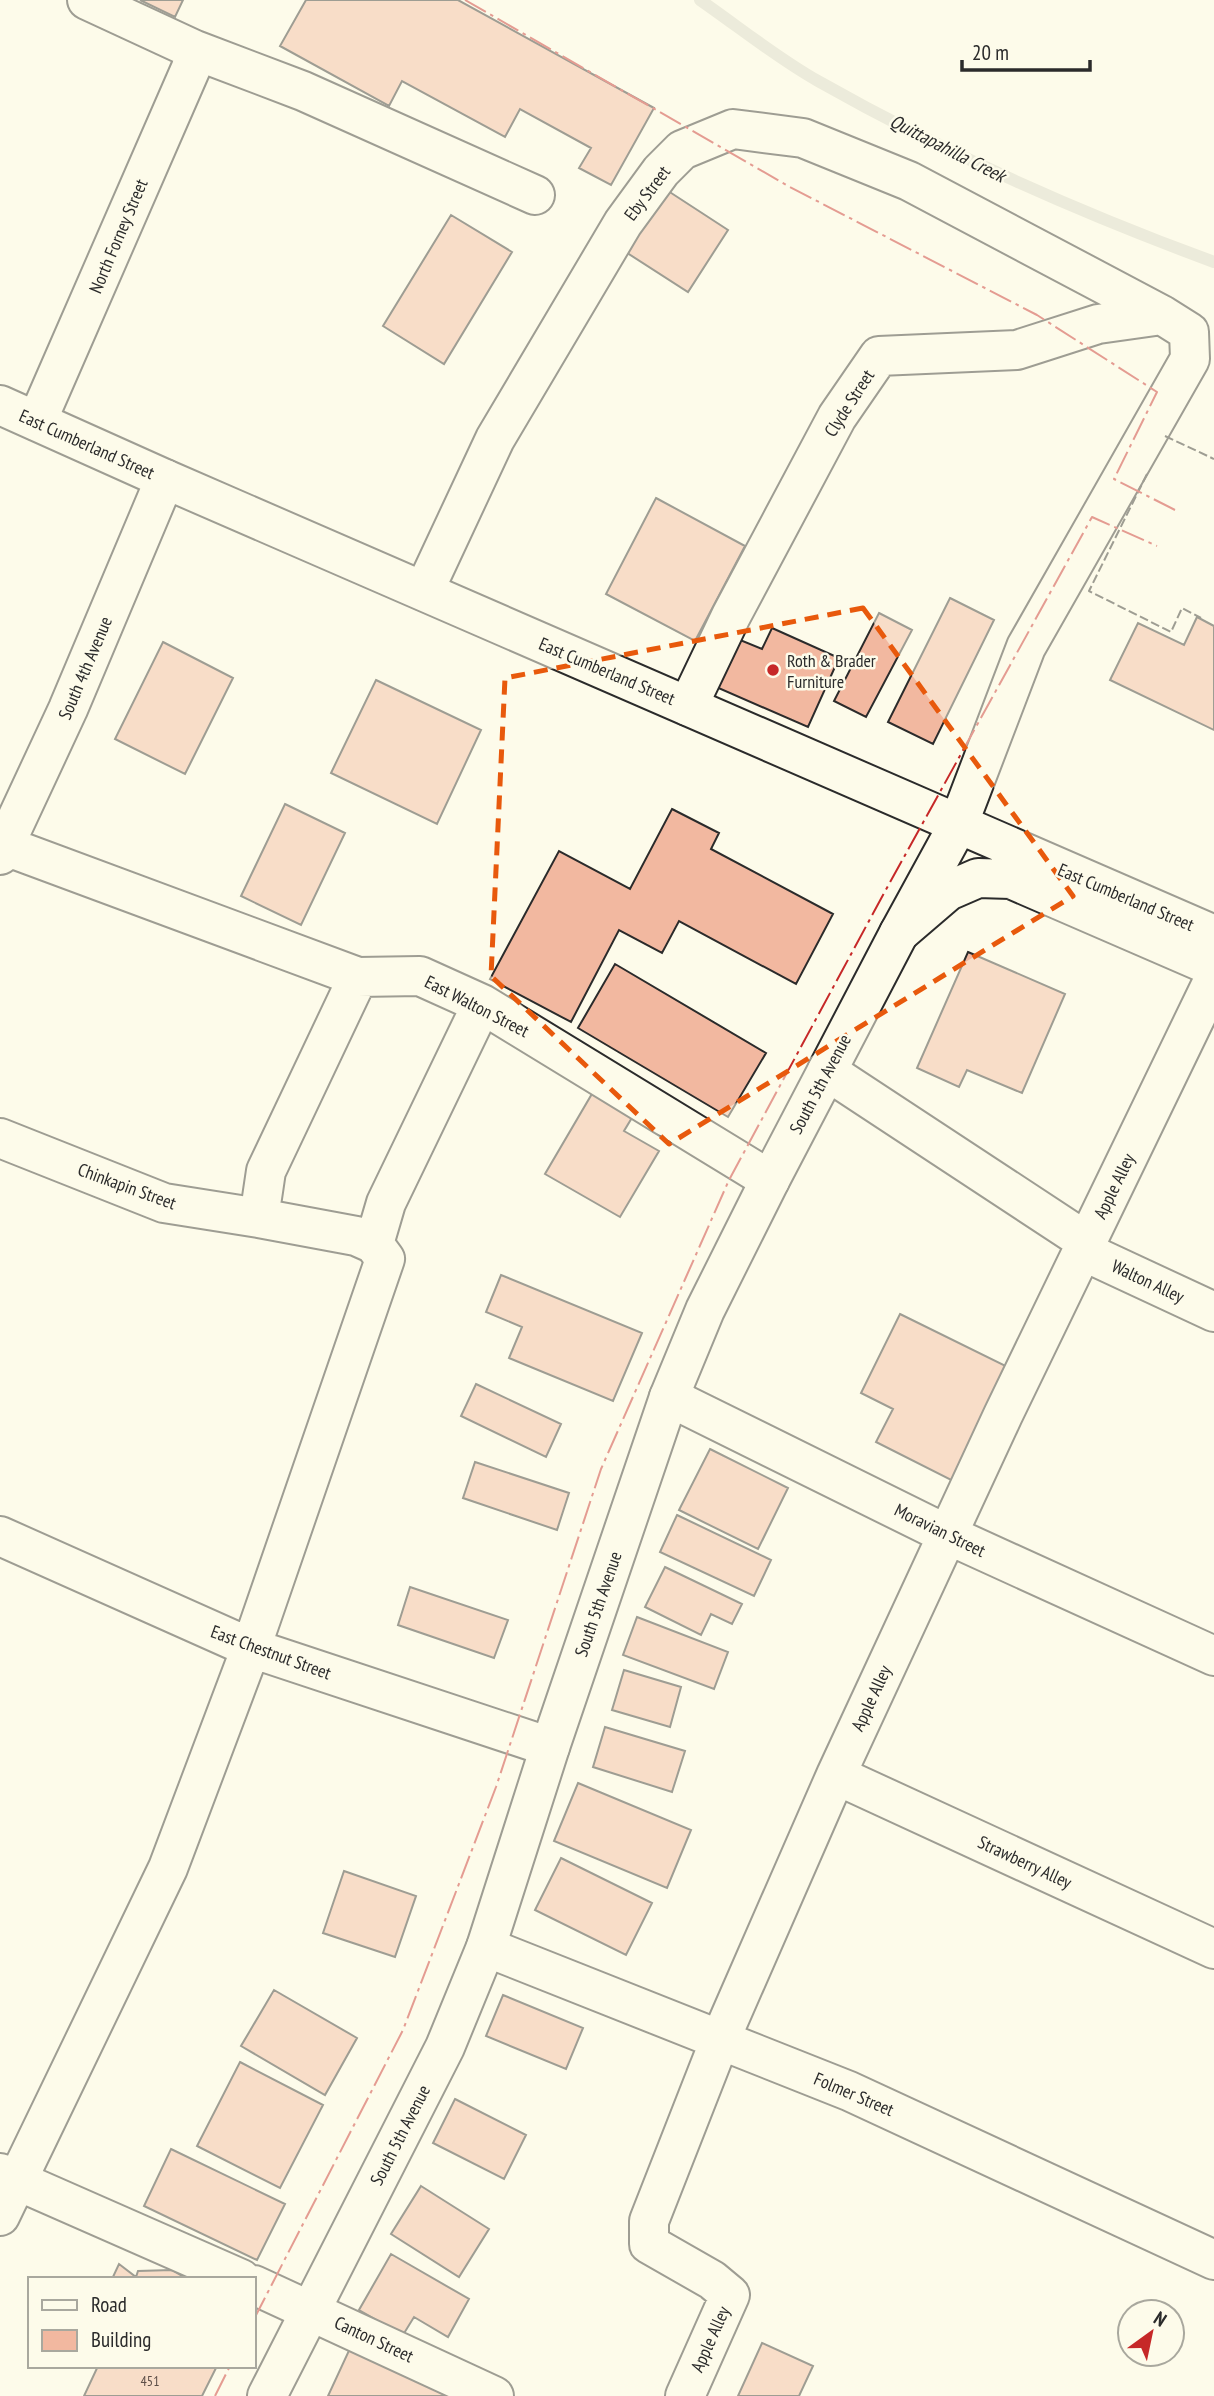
<svg xmlns="http://www.w3.org/2000/svg" width="1214" height="2396" viewBox="0 0 1214 2396" font-family="'PT Sans Narrow',sans-serif">
<style>
.lines{fill:none;stroke-linecap:round;stroke-linejoin:round}
.stream{stroke:#d8d7c9;stroke-width:12}
.building{fill:#f2b8a0;stroke:#2b2b2b;stroke-width:2}
.minor-casing{stroke:#2b2b2b;stroke-width:42}
.major-casing{stroke:#2b2b2b;stroke-width:42}
.highway-casing{stroke:#2b2b2b;stroke-width:42}
.minor{stroke:#fdfbea;stroke-width:38}
.major{stroke:#fdfbea;stroke-width:38}
.highway{stroke:#fdfbea;stroke-width:38}
.fence{stroke:#2b2b2b;stroke-width:2;stroke-dasharray:9 3.5;stroke-linecap:butt}
.power{stroke:#c62828;stroke-width:2;stroke-dasharray:24 5 3.5 5;stroke-linecap:butt}
.marked{fill:none;stroke:#e8590c;stroke-width:5;stroke-dasharray:14 9;stroke-linejoin:round}
.poi-dot{fill:#c62828;stroke:#fdfbea;stroke-width:2.5}
.labels{text-anchor:middle;dominant-baseline:central;stroke-width:5;stroke-linejoin:round;paint-order:stroke}
.number-label{font-size:14px;fill:#5d4e48}
.street-label{font-size:18px;fill:#2b2b2b;stroke:#fdfbea}
.poi-label{font-size:18px;fill:#2b2b2b;stroke:#fdfbea;text-anchor:start}
.water-label{font-size:19px;font-style:italic;fill:#2b2b2b;stroke:#fdfbea}
</style>
<rect width="100%" height="100%" fill="#fdfbea"/>
<g class="lines">
<path class="stream" d="M700 0C739 27 777 58 818 81 945 153 1078 212 1214 262"/>
</g>
<path class="building" d="M140 0H183L175 17Z
M306 0H458L654 108 611 185 579 168 591 148 520 109 505 137 402 81 389 106 280 46Z
M662 187 728 230 688 292 621 249Z
M451 215 512 252 444 364 383 326Z
M656 498 745 546 695 641 606 594Z
M950 598 994 620 933 744 888 722Z
M879 613 912 630 866 717 834 701Z
M1197 617 1214 626V730L1110 680 1138 623 1184 645Z
M772 628 839 658 808 727 707 683 728 635 762 649Z
M163 642 233 678 185 774 115 739Z
M376 680 481 730 437 824 331 773Z
M285 804 345 833 301 925 241 896Z
M672 809 719 833 711 849 833 914 796 984 679 921 662 953 619 930 571 1022 490 979 559 851 630 889Z
M968 952 1065 994 1022 1093 967 1070 959 1087 917 1068Z
M615 964 766 1053 728 1117 578 1028Z
M596 1087 636 1111 624 1131 659 1151 620 1217 545 1174Z
M501 1275 642 1333 613 1401 509 1358 522 1327 486 1312Z
M900 1314 1020 1373 963 1486 876 1442 893 1409 861 1393Z
M476 1384 561 1424 546 1457 461 1416Z
M710 1449 788 1488 758 1549 679 1510Z
M475 1462 569 1493 557 1530 463 1498Z
M677 1515 771 1560 754 1596 660 1552Z
M665 1567 742 1604 732 1624 711 1614 701 1635 645 1607Z
M410 1587 508 1620 494 1658 398 1625Z
M637 1617 728 1652 714 1689 623 1655Z
M624 1670 681 1687 670 1727 612 1710Z
M605 1727 685 1751 672 1792 593 1767Z
M578 1783 691 1830 667 1888 554 1841Z
M561 1858 652 1903 626 1955 535 1910Z
M344 1871 416 1896 395 1957 323 1933Z
M274 1990 357 2038 325 2095 241 2046Z
M503 1995 583 2028 566 2069 486 2036Z
M240 2062 323 2105 280 2188 197 2146Z
M455 2099 526 2135 504 2179 433 2143Z
M171 2149 285 2204 257 2260 144 2206Z
M421 2186 489 2229 459 2277 391 2234Z
M391 2254 469 2299 448 2337 414 2317 403 2335 359 2310Z
M119 2264 136 2277 138 2271 172 2270 187 2279H112Z
M762 2343 813 2366 799 2396H738Z
M352 2344 449 2390 446 2396H328Z
M98 2366H217L202 2396H84Z"/>
<g class="lines">
<g class="minor-casing">
<path id="minor" d="M87 0 195 50 303 91 535 195
M37 421 191 68 195 50
M424 591 495 439 623 223 661 171 682 150 733 129 803 138 909 181 1162 315 1189 332 1190 359 1026 647 958 825
M688 706 731 616 837 417 879 356 1017 350 1098 324 1162 315
M0 844 358 977 420 976 482 1004 770 1180
M0 855 68 709 165 479
M827 1071 1087 1242
M0 1138 164 1203 259 1218
M374 1244 386 1203 482 1004
M1083 1251 1214 1312
M669 1397 946 1534 1214 1656
M0 1536 251 1648 550 1747
M836 1775 1214 1949
M486 1947 849 2091 1214 2260
M0 2173 241 2279
M0 2216 168 1868 251 1648 385 1259 374 1244 356 1236 259 1218 266 1171 358 977
M254 2285 494 2396
M685 2396 730 2295 712 2280 649 2244V2221L720 2040 836 1775 1003 1415 1214 979"/>
</g>
<g class="major-casing">
<path id="major" d="M267 2396 445 2047 486 1947 550 1747 669 1397 705 1310 770 1180 899 933 958 825"/>
</g>
<g class="highway-casing">
<path id="highway" d="M0 405 165 479 1214 935
M899 933 948 891 978 878 1011 879 1214 967"/>
</g>
<use href="#minor" class="minor"/>
<use href="#major" class="major"/>
<use href="#highway" class="highway"/>
<path class="fence" d="M1165 436 1214 459
M1147 474 1089 591 1171 632 1182 608 1201 618"/>
<path class="power" d="M465 0 790 187 1037 315 1157 392 1114 479 1175 510
M254 2319 403 2030 496 1787 601 1469 729 1180 883 895 1092 517 1157 546
M215 2396 230 2366"/>
</g>
<path d="M0 0H1214V2396H0ZM863 608 1073 896 669 1144 491 976 505 678Z" fill="#fdfbea" fill-opacity=".55" fill-rule="evenodd"/>
<path class="marked" d="M863 608 1073 896 669 1144 491 976 505 678Z"/>
<circle class="poi-dot" cx="773" cy="670" r="7"/>
<g class="labels">
<g class="number-label">
<text x="150" y="2381">451</text>
</g>
<g class="street-label">
<text transform="translate(647 193) rotate(-53)">Eby Street</text>
<text transform="translate(118 236) rotate(-67)">North Forney Street</text>
<text transform="translate(849 403) rotate(-57)">Clyde Street</text>
<text transform="translate(87 444) rotate(24)">East Cumberland Street</text>
<text transform="translate(85 668) rotate(-67)">South 4th Avenue</text>
<text transform="translate(607 671) rotate(23)">East Cumberland Street</text>
<text transform="translate(1126 897) rotate(23)">East Cumberland Street</text>
<text transform="translate(477 1006) rotate(27)">East Walton Street</text>
<text transform="translate(820 1084) rotate(-62)">South 5th Avenue</text>
<text transform="translate(127 1186) rotate(20)">Chinkapin Street</text>
<text transform="translate(1114 1186) rotate(-64)">Apple Alley</text>
<text transform="translate(1148 1281) rotate(25)">Walton Alley</text>
<text transform="translate(940 1530) rotate(26)">Moravian Street</text>
<text transform="translate(598 1604) rotate(-71)">South 5th Avenue</text>
<text transform="translate(271 1652) rotate(20)">East Chestnut Street</text>
<text transform="translate(871 1698) rotate(-65)">Apple Alley</text>
<text transform="translate(1025 1862) rotate(25)">Strawberry Alley</text>
<text transform="translate(854 2094) rotate(23)">Folmer Street</text>
<text transform="translate(400 2135) rotate(-63)">South 5th Avenue</text>
<text transform="translate(374 2339) rotate(25)">Canton Street</text>
<text transform="translate(710 2339) rotate(-66)">Apple Alley</text>
</g>
<g class="poi-label">
<text x="787" y="660">Roth &amp; Brader<tspan x="787" dy="21">Furniture</tspan></text>
</g>
<g class="water-label">
<text transform="translate(948 148) rotate(27)">Quittapahilla Creek</text>
</g>
</g>
<rect x="28" y="2277" width="228" height="91" fill="#fdfbea" stroke="#a9a89e" stroke-width="2"/>
<rect x="42" y="2300" width="35" height="10" fill="#fdfbea" stroke="#a9a89e" stroke-width="2"/>
<text x="91" y="2312" font-size="21" fill="#2b2b2b">Road</text>
<rect x="42" y="2330" width="35" height="21" fill="#f2b8a0" stroke="#a9a89e" stroke-width="2"/>
<text x="91" y="2347" font-size="21" fill="#2b2b2b">Building</text>
<g transform="translate(1151 2333) rotate(33)"><circle r="33" fill="#fdfbea" stroke="#a9a89e" stroke-width="2"/>
<path d="M0-5L12 26L0 18L-12 26Z" fill="#c62828"/>
<text y="-10" font-size="19" font-weight="bold" text-anchor="middle" fill="#2b2b2b">N</text>
</g>
<path d="M962 60v10h128v-10" fill="none" stroke="#2b2b2b" stroke-width="3.5"/>
<text x="972" y="60" font-size="21" fill="#2b2b2b" stroke="#fdfbea" stroke-width="5" paint-order="stroke">20 m</text>
</svg>
